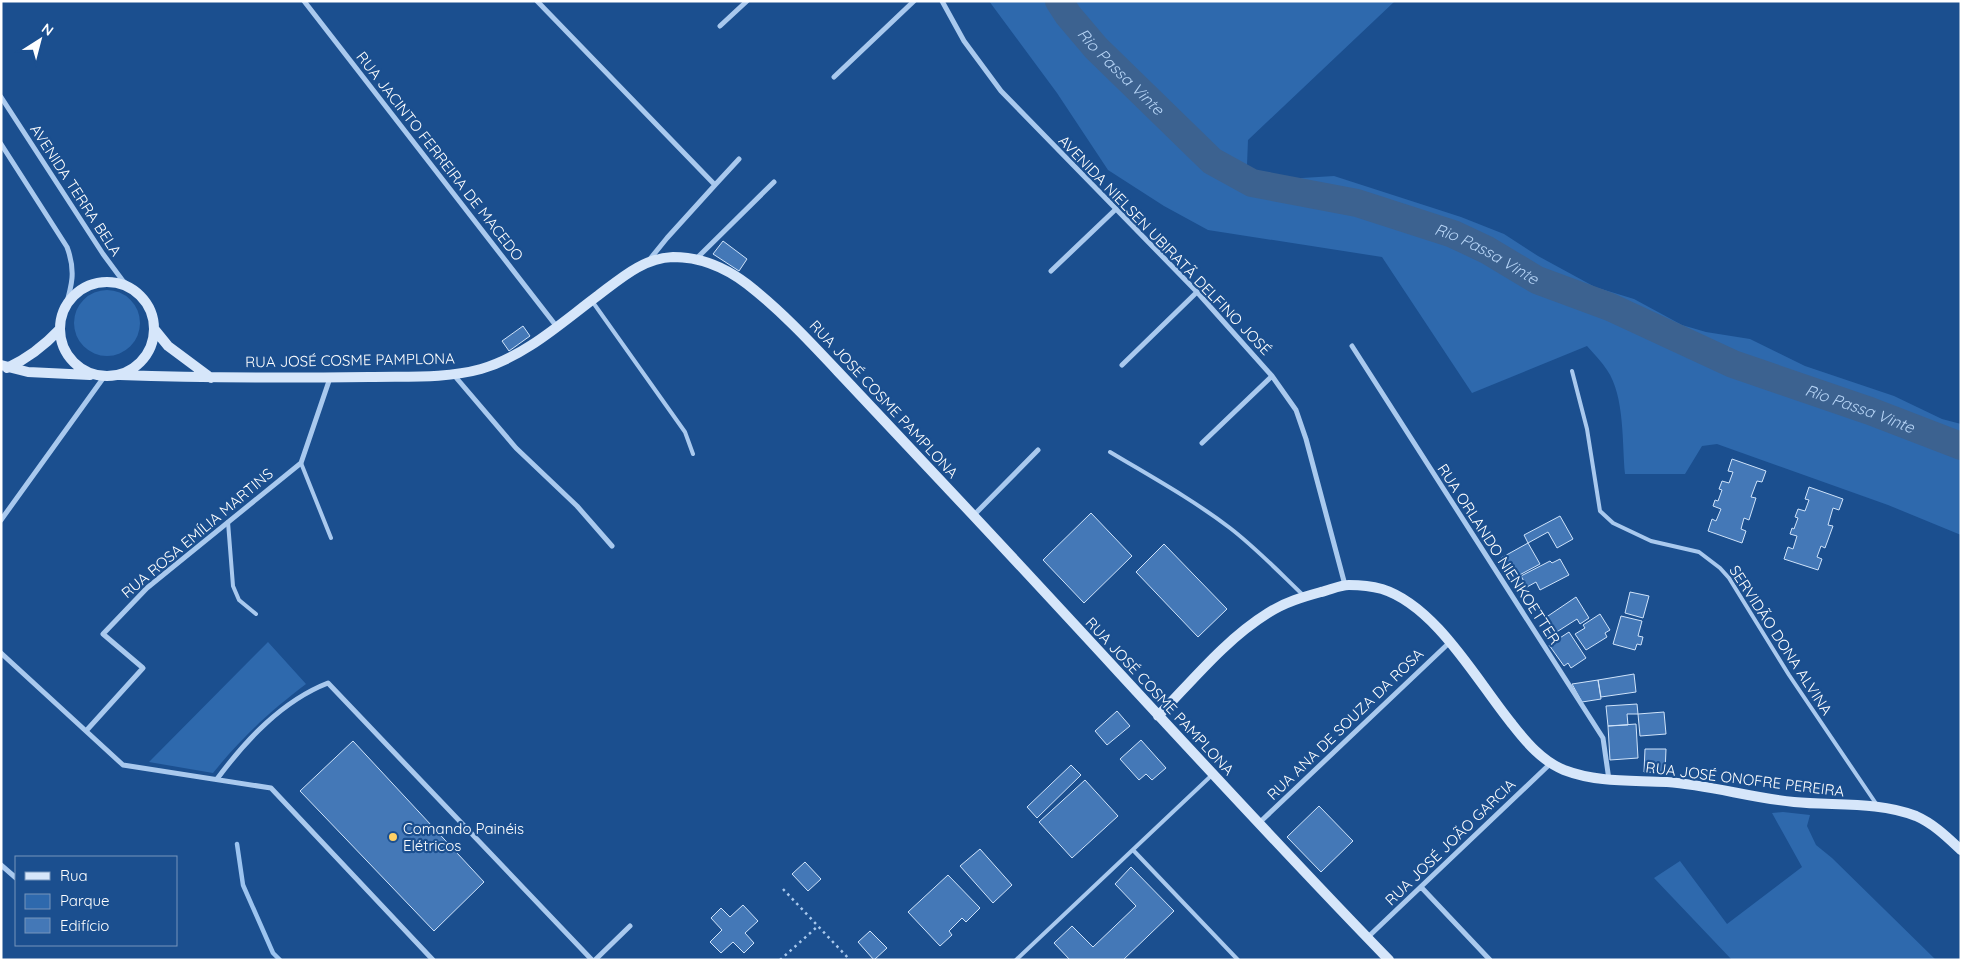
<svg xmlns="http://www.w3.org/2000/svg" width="1962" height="961" viewBox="0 0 1962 961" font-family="Quicksand,sans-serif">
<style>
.green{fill:#2e69ad}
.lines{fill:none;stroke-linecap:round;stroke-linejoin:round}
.stream{stroke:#9cc4f0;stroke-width:4.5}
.river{stroke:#3c6290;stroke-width:28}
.building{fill:#4478b7;stroke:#cfe3fa}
.path{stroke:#a9c9ee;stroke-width:2.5;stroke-dasharray:2.5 4;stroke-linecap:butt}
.lane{stroke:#a9c9ee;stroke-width:4}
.street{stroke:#a9c9ee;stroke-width:5}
.secondary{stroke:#d6e6fa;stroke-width:10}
.poi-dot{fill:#ffd166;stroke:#1b4f8f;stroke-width:2}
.labels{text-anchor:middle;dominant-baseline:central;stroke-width:4.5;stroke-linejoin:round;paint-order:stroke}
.street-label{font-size:15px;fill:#fff;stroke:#1b4f8f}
.poi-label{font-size:15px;fill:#fff;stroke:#1b4f8f;text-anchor:start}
.water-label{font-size:16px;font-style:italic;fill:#b5d3f5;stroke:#1b4f8f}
</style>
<rect width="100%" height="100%" fill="#1b4f8f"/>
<path class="green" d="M989 1H1395L1248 140 1247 165 1264 178 1286 179 1334 176 1461 217 1504 234 1538 256 1595 287 1634 299 1682 325 1706 332 1750 339 1805 366 1894 396 1942 419 1961 424V535L1888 505 1717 444 1702 446 1685 474H1625C1622 444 1625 396 1607 370 1602 362 1594 354 1587 346L1472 393 1382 257 1208 230 1164 206 1108 170 1057 93Z
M74 323a33 33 0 1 1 66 0a33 33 0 1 1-66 0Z
M268 642 306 684C269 712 242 737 213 773L149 762Z
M1783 812 1810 815 1807 826 1816 845 1832 858 1936 960H1732L1654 878 1680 861 1727 924 1802 867 1772 813Z"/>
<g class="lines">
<path class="stream" d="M237 844 243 885 273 953 280 960"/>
<path class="river" id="s1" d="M1059 1 1068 15 1096 48 1212 161 1252 183 1357 203 1453 234 1487 250 1537 280 1610 307 1733 364 1870 411 1961 446"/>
</g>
<path class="building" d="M723 241 747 259 739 271 713 254Z
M523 326 530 336 509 351 502 341Z
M1732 459 1766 471 1762 482 1757 481 1751 497 1756 498 1749 520 1744 518 1741 529 1746 531 1742 543 1708 531 1712 519 1716 521 1721 509 1713 506 1715 500 1718 501 1722 490 1719 489 1722 481 1729 483 1733 472 1728 471Z
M1809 487 1843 499 1839 510 1833 508 1828 525 1833 526 1825 548 1821 546 1817 557 1822 559 1818 570 1784 559 1788 547 1793 549 1797 536 1790 534 1792 528 1794 529 1798 518 1795 517 1798 509 1805 511 1809 500 1805 499Z
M1091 513 1132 556 1084 603 1043 560Z
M1560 516 1573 539 1557 548 1548 532 1528 543 1524 535Z
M1528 543 1540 564 1512 579 1501 558Z
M1164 544 1227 609 1198 637 1136 572Z
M1560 559 1569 575 1540 590 1536 582 1527 587 1521 576 1550 561 1552 563Z
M1630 592 1649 596 1643 618 1625 613Z
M1576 597 1589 618 1580 624 1577 619 1555 633 1545 618Z
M1600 614 1610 630 1605 633 1607 637 1586 650 1575 634 1585 628 1583 625Z
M1621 616 1642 621 1638 636 1643 637 1641 645 1637 644 1635 650 1613 644Z
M1569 632 1586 658 1571 668 1568 663 1564 666 1549 645Z
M1634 674 1636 692 1601 697 1598 680Z
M1598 680 1601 699 1582 702 1572 684Z
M1637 704 1638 714H1627L1628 725 1608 726 1606 706Z
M1117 711 1130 726 1107 745 1095 731Z
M1664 712 1666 734 1640 736 1638 714Z
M1636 724 1638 758 1610 760 1608 726Z
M1141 740 1166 768 1152 780 1146 774 1139 780 1120 759Z
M353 741 484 882 434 931 300 791Z
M1645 749H1666L1665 773 1644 772Z
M1071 765 1081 775 1037 818 1027 807Z
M1085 780 1118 816 1072 858 1039 822Z
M1319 806 1353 841 1321 872 1287 837Z
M980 849 1012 885 993 903 960 866Z
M805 862 821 879 808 891 792 874Z
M1131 867 1174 911 1123 960H1070L1054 943 1072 926 1093 947 1136 906 1115 884Z
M948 875 980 908 966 922 962 918 949 931 952 935 940 946 908 912Z
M743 905 758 921 745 933 754 943 744 953 733 942 721 953 710 942 722 930 711 918 721 908 730 917Z
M870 931 887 948 874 960 858 942Z"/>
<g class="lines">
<path class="path" d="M783 889 850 960
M780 960 818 926"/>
<path class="lane" d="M592 301 685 432 693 454
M1572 371 1587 429 1600 511 1613 523 1651 541 1699 552 1720 568 1729 578 1789 675 1877 805
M1110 452C1150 476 1192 499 1230 528 1256 548 1279 572 1303 595
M301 463 331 538
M228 522 233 586 239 600 256 614
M1133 850 1238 960
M1016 960 1212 775"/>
<path class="street" d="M304 1 557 327
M537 1 715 185 667 238 650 259
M942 1 964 41 1001 91 1197 292 1272 376 1296 410 1306 439 1345 585
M720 26 747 1
M834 77 914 1
M1 97 103 254 123 281 135 291
M1 144 67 247C76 271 72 285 65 309
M715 185 739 159
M696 259 774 182
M1051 271 1116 209
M1352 346 1603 738 1609 780
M1122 365 1197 292
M453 374 516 448 577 506 612 546
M1202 443 1272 376
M974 515 1038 450
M1 520 104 377
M1 653 123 765 271 788 433 960
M86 731 143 668 103 634 147 588 301 463 330 378
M217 779C246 740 282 701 328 683L592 960
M1258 824 1450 642
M1 865 16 878
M1421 887 1490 960
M1367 938 1551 763
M595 960 630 926"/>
<path class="secondary" d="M60 329a47 47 0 1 1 94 0a47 47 0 1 1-94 0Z
M155 330 168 346 211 378
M1 365 28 372 90 375
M7 368C29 358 44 346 60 329
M120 375C203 378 286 378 369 377 405 376 445 379 481 369 525 356 560 324 596 297 619 280 642 258 673 257 700 257 726 268 747 284 783 312 814 346 845 379 882 418 918 457 955 496 1100 650 1241 808 1389 960
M1158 716C1192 681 1226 639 1268 613 1285 602 1303 597 1321 592 1330 590 1340 585 1349 585 1360 585 1371 586 1382 589 1436 606 1477 681 1512 724 1526 742 1542 761 1564 770 1598 783 1632 780 1667 782 1710 785 1751 798 1794 802 1834 806 1878 801 1916 816 1934 824 1947 837 1961 850"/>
</g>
<circle class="poi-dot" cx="393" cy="837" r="5"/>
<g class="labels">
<g class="street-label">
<text transform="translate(440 156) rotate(52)">RUA JACINTO FERREIRA DE MACEDO</text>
<text transform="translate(76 190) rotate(57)">AVENIDA TERRA BELA</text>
<text transform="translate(1165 245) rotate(46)">AVENIDA NIELSEN UBIRATÃ DELFINO JOSÉ</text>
<text transform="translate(350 360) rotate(-1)">RUA JOSÉ COSME PAMPLONA</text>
<text transform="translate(884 399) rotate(47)">RUA JOSÉ COSME PAMPLONA</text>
<text transform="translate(197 533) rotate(-40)">RUA ROSA EMÍLIA MARTINS</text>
<text transform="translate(1499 554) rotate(57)">RUA ORLANDO NIENKOETTER</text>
<text transform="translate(1781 640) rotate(57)">SERVIDÃO DONA ALVINA</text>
<text transform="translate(1160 696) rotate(47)">RUA JOSÉ COSME PAMPLONA</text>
<text transform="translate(1345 724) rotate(-44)">RUA ANA DE SOUZA DA ROSA</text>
<text transform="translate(1745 779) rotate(7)">RUA JOSÉ ONOFRE PEREIRA</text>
<text transform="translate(1450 842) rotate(-44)">RUA JOSÉ JOÃO GARCIA</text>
</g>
<g class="poi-label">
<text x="403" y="828">Comando Painéis<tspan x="403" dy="17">Elétricos</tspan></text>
</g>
<g class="water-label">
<text stroke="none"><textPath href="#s1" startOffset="94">Rio Passa Vinte</textPath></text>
<text stroke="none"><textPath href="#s1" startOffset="514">Rio Passa Vinte</textPath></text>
<text stroke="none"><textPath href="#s1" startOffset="919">Rio Passa Vinte</textPath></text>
</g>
</g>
<rect width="1962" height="961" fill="none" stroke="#ffffff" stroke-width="5"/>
<rect x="15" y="856" width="162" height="90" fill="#1b4f8f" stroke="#7695bc"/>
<rect x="25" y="872" width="25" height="8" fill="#d6e6fa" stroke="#7695bc"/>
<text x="60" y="881" font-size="15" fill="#ffffff">Rua</text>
<rect x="25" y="894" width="25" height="15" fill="#2e69ad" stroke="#7695bc"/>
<text x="60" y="906" font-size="15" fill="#ffffff">Parque</text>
<rect x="25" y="918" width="25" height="15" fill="#4478b7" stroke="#7695bc"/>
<text x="60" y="931" font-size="15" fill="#ffffff">Edifício</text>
<g transform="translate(40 40) rotate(36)" stroke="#1b4f8f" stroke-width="4" paint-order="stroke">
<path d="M0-4L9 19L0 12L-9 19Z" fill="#ffffff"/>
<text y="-8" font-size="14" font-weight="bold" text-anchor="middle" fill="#ffffff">N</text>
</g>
</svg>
